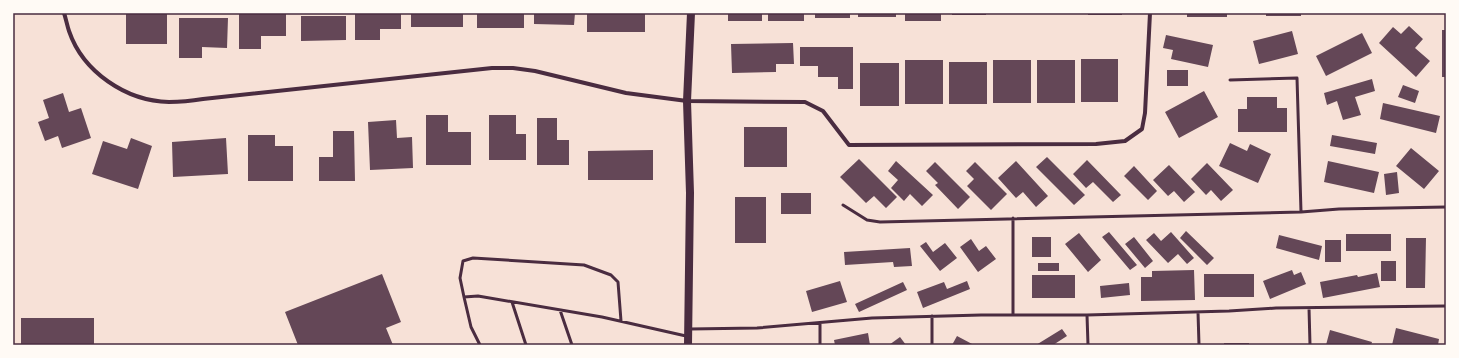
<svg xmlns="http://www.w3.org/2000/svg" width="1459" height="358" viewBox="0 0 1459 358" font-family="Inter,sans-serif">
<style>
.building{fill:#644757}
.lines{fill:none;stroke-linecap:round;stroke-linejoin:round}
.service{stroke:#4a2c40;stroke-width:3}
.minor{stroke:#4a2c40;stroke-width:4}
.secondary{stroke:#4a2c40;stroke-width:8}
.neatline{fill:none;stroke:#4a2c40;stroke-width:1.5}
</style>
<rect width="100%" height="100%" fill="#f7e1d7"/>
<path class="building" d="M126 13H167V44H126Z
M239 13H286V36H261V49H239Z
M355 13H401V29H380V40H355Z
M411 13H463V27H411Z
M477 13H524V28H477Z
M534 13H575L574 25 534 24Z
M587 13H645V32H587Z
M728 13H762V21H728Z
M768 13H804V21H768Z
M815 13H850V18H815Z
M858 13H896V17H858Z
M905 13H941V21H905Z
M952 13H986V15H952Z
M1088 13H1122V15H1088Z
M1187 13H1227V17H1187Z
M1266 13H1301V16H1266Z
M301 16H346V40L301 41Z
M179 18H228L227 48 202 47V58H179Z
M1409 26 1423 39 1415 48 1430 61 1416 77 1379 43 1393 27 1401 34Z
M1442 30H1446V77H1442Z
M1292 31 1298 54 1259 64 1253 41Z
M1362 33 1372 53 1326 76 1316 56Z
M1166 35 1213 45 1208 67 1171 59 1173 50 1163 48Z
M793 43 794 64H776V72L732 73 731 44Z
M800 47H853V89H838V77H818V66H800Z
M1081 59H1118V102H1081Z
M905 60H943V104H905Z
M993 60H1031V103H993Z
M1037 60H1075V103H1037Z
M949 62H987V104H949Z
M860 63H899V106H860Z
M1167 70H1188V86H1167Z
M1372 79 1375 91 1355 97 1361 115 1343 120 1337 101 1327 105 1324 93Z
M1403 85 1419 91 1415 103 1398 97Z
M1204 91 1218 117 1179 138 1165 112Z
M63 93 69 112 81 108 91 138 62 148 58 136 45 141 38 122 49 118 43 100Z
M1247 97H1277V108H1287V132H1238V109H1247Z
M1383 103 1440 116 1436 133 1380 119Z
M426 115H448V132H471V165H426Z
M489 115H516V134H526V160H489Z
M537 118H557V140H569V165H537Z
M396 120 397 138 412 137 413 168 370 170 368 122Z
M744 127H787V167H744Z
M333 131H354L355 181H319V157H333Z
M248 135H275V146H293V181H248Z
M1332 135 1377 143 1375 154 1330 146Z
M131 138 152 146 138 189 92 174 103 141 127 149Z
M226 138 228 174 173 177 172 142Z
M1230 143 1247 151 1250 144 1271 154 1258 183 1219 166Z
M1411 148 1439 171 1424 189 1396 166Z
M653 150V180H588V151Z
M1047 157 1085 195 1074 205 1036 167Z
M859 159 897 197 886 208 874 196 866 203 840 177Z
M1087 160 1121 195 1113 202 1093 182 1086 188 1073 174Z
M896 161 933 195 922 206 910 194 904 201 891 188 898 180 888 171Z
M1016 161 1048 196 1036 207 1023 192 1016 198 998 178Z
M1328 161 1379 172 1374 193 1324 182Z
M935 162 970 197 958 209 935 185 938 183 926 171Z
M975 162 1007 194 991 210 967 186 974 179 966 171Z
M1207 163 1233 190 1221 201 1211 190 1206 195 1191 179Z
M1169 165 1195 192 1184 202 1174 191 1168 196 1153 180Z
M1134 166 1157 191 1148 200 1124 176Z
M1397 172 1399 193 1386 195 1384 174Z
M781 193H811V214H781Z
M735 197H766V243H735Z
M1186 231 1214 258 1207 265 1180 238Z
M1109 232 1137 265 1130 270 1102 237Z
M1171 232 1194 258 1187 264 1178 254 1168 263 1146 240 1154 233 1161 241Z
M1079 233 1101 260 1088 272 1065 244Z
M1346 234H1391V251H1346Z
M1279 235 1322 246 1319 260 1276 248Z
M1032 237H1051V257H1032Z
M1134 237 1153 261 1145 268 1125 244Z
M1406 238H1426L1425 288H1406Z
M971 239 979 251 986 246 996 259 978 272 960 247Z
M1325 240H1341V262H1325Z
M926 242 933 252 945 243 957 258 940 271 920 246Z
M910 248 912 266 894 267 893 262 845 265 844 252Z
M1381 261H1396V281H1381Z
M1038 263H1059V271H1038Z
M1194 270 1195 300 1141 301V277H1152V271Z
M1292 270 1294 275 1301 272 1306 284 1270 299 1263 281Z
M1377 273 1380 287 1323 298 1320 282 1357 275 1358 277Z
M382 274 401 322 386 328 393 345H298L285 312Z
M1204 274H1254V297H1204Z
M1032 275H1075V298H1032Z
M840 281 847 302 812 312 806 291Z
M967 281 970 289 923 308 917 292 944 282 947 289Z
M903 282 907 290 859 312 855 304Z
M1129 283 1130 295 1101 298 1100 286Z
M21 318H94V345H21Z
M1396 328 1439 339 1438 345H1392Z
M1062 329 1067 336 1053 345H1036Z
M1330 330 1372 342 1371 345H1326Z
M868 333 870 345H835L834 340Z
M957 336 974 345H952Z
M900 337 906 345H889Z
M1224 343H1249V345H1224Z"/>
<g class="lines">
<path class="service" d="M1230 80 1297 78 1301 212
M843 205 867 220 880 222 1301 212 1339 209 1446 207
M464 297 478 296 602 317 686 336
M512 302 526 345
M1309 308 1310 345
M560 310 572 345
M1198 312 1199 345
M1013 315V218
M1087 315 1088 345
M932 316V345
M820 323V345
M690 329 757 328 872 318 981 315H1087L1229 311 1276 308 1446 306
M480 345 471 327 464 297 460 278 463 261 473 258 584 265 611 275 618 282 621 321"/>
<path class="minor" d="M64 13C66 19 67 25 69 31 83 72 126 101 169 102 180 102 191 101 203 99L492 68H513L535 71 626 93 687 101 805 102 823 111 849 145 1096 144 1125 141 1142 129 1145 113 1150 13"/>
<path class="secondary" d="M688 345 690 193 687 101 691 13"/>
</g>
<rect width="1459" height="358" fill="none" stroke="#fffaf5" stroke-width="28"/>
<rect x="14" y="14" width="1431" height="330" class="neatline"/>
</svg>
